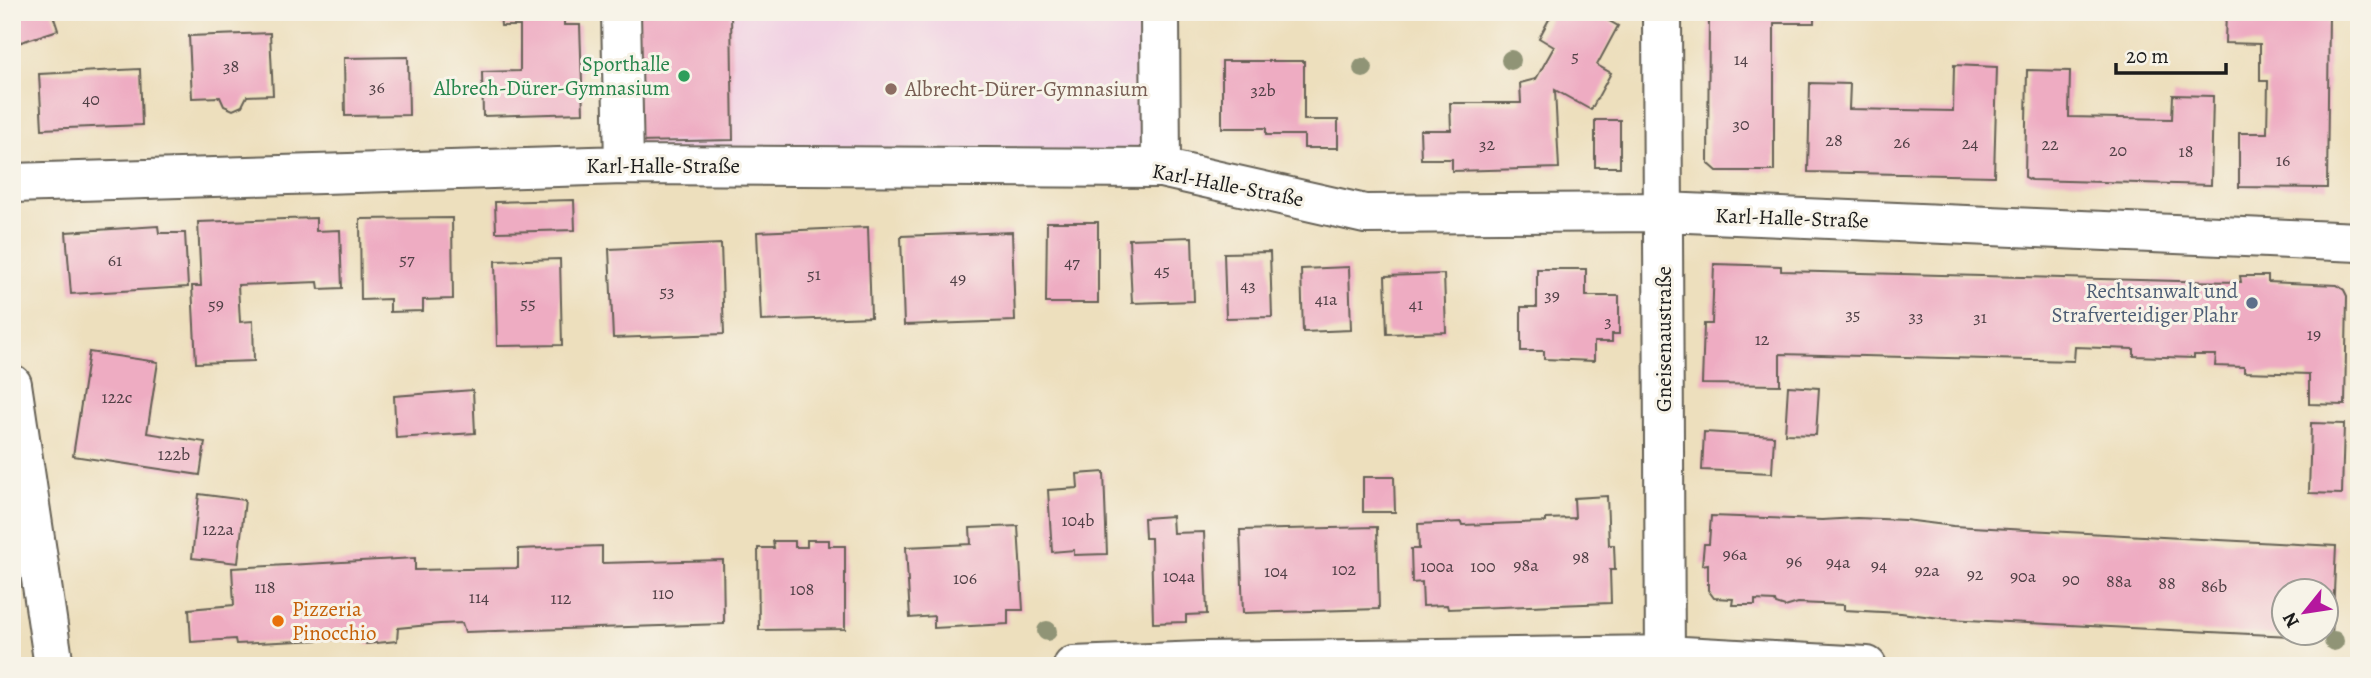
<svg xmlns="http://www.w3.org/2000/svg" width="2371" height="678" viewBox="0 0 2371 678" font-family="Alegreya,serif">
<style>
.built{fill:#f1d0e3}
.building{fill:#eeacc2;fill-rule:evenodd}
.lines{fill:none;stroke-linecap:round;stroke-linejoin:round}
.minor-casing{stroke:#656054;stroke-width:42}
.minor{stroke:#fff;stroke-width:38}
.tree{fill:#909476}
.leisure-dot{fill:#2e9e5b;stroke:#f7f3e8;stroke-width:2.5}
.education-dot{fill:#8d6e63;stroke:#f7f3e8;stroke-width:2.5}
.service-dot{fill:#5c6f8a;stroke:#f7f3e8;stroke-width:2.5}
.food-dot{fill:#e8710a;stroke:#f7f3e8;stroke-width:2.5}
.labels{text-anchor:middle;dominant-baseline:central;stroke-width:6;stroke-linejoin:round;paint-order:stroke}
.number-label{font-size:18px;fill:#504046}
.leisure-label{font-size:21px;fill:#27864d;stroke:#f7f3e8;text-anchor:end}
.education-label{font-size:21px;fill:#785e54;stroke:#f7f3e8;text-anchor:start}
.street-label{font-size:21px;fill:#1c1c1c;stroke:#f7f3e8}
.service-label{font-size:21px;fill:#4e5e75;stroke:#f7f3e8;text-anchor:end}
.food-label{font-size:21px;fill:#c56008;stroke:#f7f3e8;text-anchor:start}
</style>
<rect width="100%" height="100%" fill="#f7f3e8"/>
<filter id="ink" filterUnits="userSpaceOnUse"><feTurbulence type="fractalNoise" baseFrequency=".0143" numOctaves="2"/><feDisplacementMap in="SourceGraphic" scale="14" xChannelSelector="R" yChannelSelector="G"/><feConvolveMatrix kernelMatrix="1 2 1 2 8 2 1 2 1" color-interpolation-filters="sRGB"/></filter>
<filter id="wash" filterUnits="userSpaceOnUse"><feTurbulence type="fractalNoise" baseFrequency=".00686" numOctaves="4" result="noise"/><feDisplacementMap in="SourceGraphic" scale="28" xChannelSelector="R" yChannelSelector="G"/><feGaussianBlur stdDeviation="1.57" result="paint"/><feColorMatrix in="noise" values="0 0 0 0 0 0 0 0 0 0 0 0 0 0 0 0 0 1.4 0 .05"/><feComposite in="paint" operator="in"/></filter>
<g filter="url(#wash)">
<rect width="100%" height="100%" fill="#eddfbd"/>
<path class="built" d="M621 12H1160L1161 168 624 165Z"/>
<g id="blocks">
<path class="building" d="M12 12H52L58 30 12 45Z
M500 12H564V25H580L583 113 483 116 482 72 520 71V26H501Z
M635 12H731L733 140 638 142Z
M1553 12H1593L1618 26 1597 65 1611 73 1591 110 1555 90 1559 168 1452 171V159H1421L1420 130H1451L1450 103H1521L1520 83 1536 79 1554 47 1539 38Z
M1709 12H1814V23H1774V171H1717L1708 163Z
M2226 12H2329L2327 188 2239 187V133H2267L2268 81H2260V44L2225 43Z
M270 33 273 95 247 96 242 106 233 110 224 106 220 97 192 98 189 36Z
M408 57 409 115 345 116 344 58Z
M1222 61H1304V120H1338V148H1304V135H1266V128H1222Z
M1954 65 1997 67 1994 176 1808 172 1810 83 1850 84 1849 109 1953 111Z
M140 69 142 125 42 129 39 74Z
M2027 70 2070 71 2069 117 2172 119 2173 95 2213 96 2211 185 2031 180 2025 177Z
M1595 120H1620V167H1595Z
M574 200 575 230 496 232 495 202Z
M316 218V231L340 230 342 288 319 289 318 282 238 285 240 322 253 321 254 361 196 363 192 286H201L198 222Z
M452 218 453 299 423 300V311L390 312V299L361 300 360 219Z
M1047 222H1098V303H1046Z
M158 226 159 233H185L188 287 71 294 66 232Z
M868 227 871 317 761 321 757 232Z
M1012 232 1015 321 904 325 901 236Z
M1192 237 1194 301 1132 303 1129 239Z
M721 244 724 334 613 338 609 249Z
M1270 252 1272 317 1226 318 1224 253Z
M560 259 562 345 497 346 495 261Z
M1714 264 1781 266V271L2178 281 2241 282 2240 276H2268V282L2337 285 2344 290 2347 296 2345 405 2309 404V374L2244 372V367L2215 366 2216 355H2194V358L2134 356V349L2075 347 2074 361 1780 354V385L1702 384 1704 324H1712Z
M1349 267 1351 330 1303 332 1301 269Z
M1537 269H1586V296H1619V334H1612V342H1594V361L1544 359V351H1521V307H1537Z
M1444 274 1446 332 1387 334 1385 276Z
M89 352 158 362 147 433 205 442 200 475 73 456Z
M1788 386 1819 388 1816 435 1785 434Z
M473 390 475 433 396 438 394 396Z
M2311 423 2344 424 2342 494 2309 493Z
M1704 432 1774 436 1772 473 1702 470Z
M1104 472 1107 554 1074 555V550L1052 552 1048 490 1078 488 1077 474Z
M1363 477H1394L1395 512H1363Z
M199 494 245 500 238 563 192 558Z
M1607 496 1609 545H1614L1615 570H1610L1611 603 1448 609 1447 605 1423 606 1422 582 1412 583 1411 549H1419L1418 524 1461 522 1462 525 1546 522V519L1575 518 1574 498Z
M1172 516 1173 533 1204 532 1207 614 1186 615V622L1153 623 1151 538H1145L1144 518Z
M1711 516 1822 520 1857 518 1905 520 1953 526 2336 546 2332 638 1948 619 1901 613 1844 610V605L1798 603 1785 607 1776 604 1775 601 1755 600V605H1732L1733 599 1714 598 1708 590V564L1702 565 1704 544H1709ZM2284 590 2326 591V633L2284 632Z
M1018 526 1023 610H1008V624L934 628V616L910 618 906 547 971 544 970 528Z
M1377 527 1379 609 1243 613 1240 530Z
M807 540H829V546H845V629L759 630 758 548H774L773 541H795V547H807Z
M602 546V563L723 560 724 624 465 632 462 623 440 624 398 628 397 641 366 644 363 638 236 644 235 639 191 642 189 609 234 605 232 568 415 558V570L518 568V549Z"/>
</g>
</g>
<g filter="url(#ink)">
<use href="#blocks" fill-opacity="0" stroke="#656054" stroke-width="2"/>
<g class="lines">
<g class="minor-casing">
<path id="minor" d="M621 12 624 165
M1160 12 1161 168
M1662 12 1665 666
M12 183 624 165 1161 168 1365 214 1664 212 2359 242
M12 384 54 666
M1073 666 1202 661 1665 655 1867 666"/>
</g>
<use href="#minor" class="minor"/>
</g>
<g class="tree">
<circle cx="1511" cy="60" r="10"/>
<circle cx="1363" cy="68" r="10"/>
<circle cx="1047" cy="631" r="10"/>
<circle cx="2334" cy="641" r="10"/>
</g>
</g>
<circle class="leisure-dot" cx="684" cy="76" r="7"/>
<circle class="education-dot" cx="891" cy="89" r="7"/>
<circle class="service-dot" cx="2252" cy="303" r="7"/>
<circle class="food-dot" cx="278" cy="621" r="7"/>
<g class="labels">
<g class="number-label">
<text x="1575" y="56">5</text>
<text x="1741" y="59">14</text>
<text x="231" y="66">38</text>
<text x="377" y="87">36</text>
<text x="1263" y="90">32b</text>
<text x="91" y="99">40</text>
<text x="1741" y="124">30</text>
<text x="1834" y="140">28</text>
<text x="1902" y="142">26</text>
<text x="1970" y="143">24</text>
<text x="1487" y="144">32</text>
<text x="2050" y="144">22</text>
<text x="2118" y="150">20</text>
<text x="2186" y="151">18</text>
<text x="2283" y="160">16</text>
<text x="407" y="259">57</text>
<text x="115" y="260">61</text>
<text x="1072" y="262">47</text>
<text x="1162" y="270">45</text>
<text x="814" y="274">51</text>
<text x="958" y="278">49</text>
<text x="1248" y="285">43</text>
<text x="667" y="291">53</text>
<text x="1552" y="295">39</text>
<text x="1326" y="299">41a</text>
<text x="528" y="303">55</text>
<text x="216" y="304">59</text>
<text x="1416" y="304">41</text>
<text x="1853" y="314">35</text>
<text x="1916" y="316">33</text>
<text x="1980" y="317">31</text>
<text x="1608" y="321">3</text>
<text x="2314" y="334">19</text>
<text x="1762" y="339">12</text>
<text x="117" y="397">122c</text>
<text x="174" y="454">122b</text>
<text x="1078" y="520">104b</text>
<text x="218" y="529">122a</text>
<text x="1735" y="554">96a</text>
<text x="1581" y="557">98</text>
<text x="1794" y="561">96</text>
<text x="1838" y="562">94a</text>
<text x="1526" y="565">98a</text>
<text x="1879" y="565">94</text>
<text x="1437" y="566">100a</text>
<text x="1483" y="566">100</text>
<text x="1344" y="569">102</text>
<text x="1927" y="570">92a</text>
<text x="1276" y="571">104</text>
<text x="1975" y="574">92</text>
<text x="1179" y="576">104a</text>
<text x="2023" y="576">90a</text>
<text x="965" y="578">106</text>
<text x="2071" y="579">90</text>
<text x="2119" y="581">88a</text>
<text x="2167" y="583">88</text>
<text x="2214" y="586">86b</text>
<text x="265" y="587">118</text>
<text x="802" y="589">108</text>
<text x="663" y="593">110</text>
<text x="479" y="597">114</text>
<text x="561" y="598">112</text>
</g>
<g class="leisure-label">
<text x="670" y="64">Sporthalle<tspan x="670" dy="24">Albrech-Dürer-Gymnasium</tspan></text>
</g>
<g class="education-label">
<text x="905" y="89">Albrecht-Dürer-Gymnasium</text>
</g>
<g class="street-label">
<text x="663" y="166">Karl-Halle-Straße</text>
<text transform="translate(1228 185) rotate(11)">Karl-Halle-Straße</text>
<text transform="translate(1792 218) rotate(2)">Karl-Halle-Straße</text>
<text transform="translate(1664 339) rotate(-90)">Gneisenaustraße</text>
</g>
<g class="service-label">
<text x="2238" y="291">Rechtsanwalt und<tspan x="2238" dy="24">Strafverteidiger Plahr</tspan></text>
</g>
<g class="food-label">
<text x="292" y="609">Pizzeria<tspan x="292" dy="24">Pinocchio</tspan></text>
</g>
</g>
<rect width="2371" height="678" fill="none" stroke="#f7f3e8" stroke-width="42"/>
<g transform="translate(2305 612) rotate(240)"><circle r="33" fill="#f7f3e8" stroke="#9f9d96" stroke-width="2"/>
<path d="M0-5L12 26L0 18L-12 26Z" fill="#b5179e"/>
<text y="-10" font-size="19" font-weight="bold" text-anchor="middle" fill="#1c1c1c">N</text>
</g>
<path d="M2116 63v10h110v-10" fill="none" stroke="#1c1c1c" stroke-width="3.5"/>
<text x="2126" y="63" font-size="21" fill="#1c1c1c" stroke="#f7f3e8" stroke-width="5" paint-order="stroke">20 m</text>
</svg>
